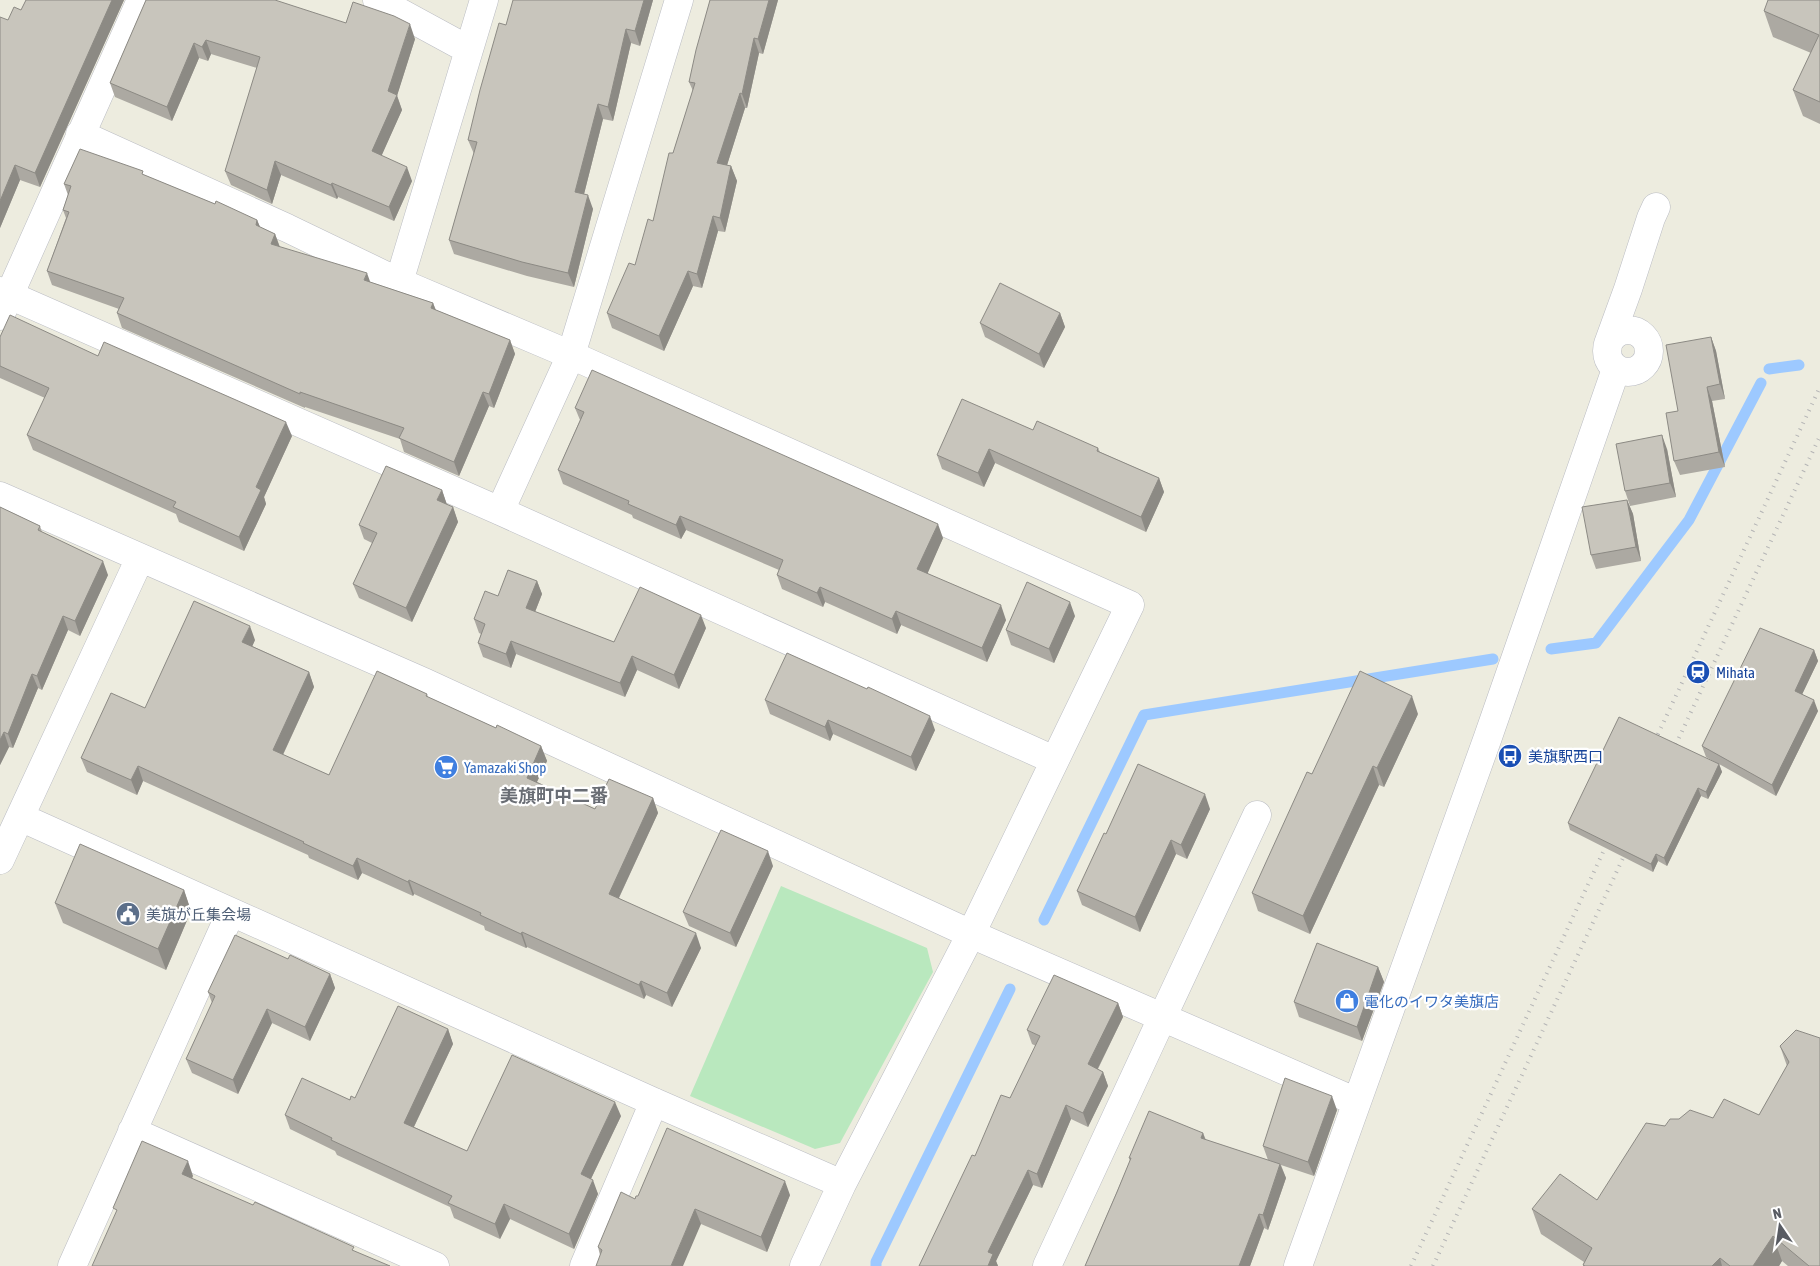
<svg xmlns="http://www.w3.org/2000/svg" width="1820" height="1266" viewBox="0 0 1820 1266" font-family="'Asap Condensed','Noto Sans JP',sans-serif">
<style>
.park{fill:#b9e8be}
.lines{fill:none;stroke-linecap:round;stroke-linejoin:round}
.stream{stroke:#9dc9ff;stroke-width:11}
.minor-casing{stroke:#babcc3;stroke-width:29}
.minor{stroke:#fff;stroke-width:28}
.rail{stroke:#b4b4b5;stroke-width:4;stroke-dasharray:1 6;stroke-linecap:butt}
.wall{fill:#aca9a2}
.shaded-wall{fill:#8c8a84}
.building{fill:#c8c5bc;stroke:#8c8a84}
.labels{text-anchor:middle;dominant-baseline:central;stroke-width:4.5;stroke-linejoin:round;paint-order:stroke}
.transit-label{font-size:15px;fill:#164399;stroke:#fff;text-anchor:start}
.shop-label{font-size:15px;fill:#366cbe;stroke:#fff;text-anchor:start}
.service-label{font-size:15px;fill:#4e5e75;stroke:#fff;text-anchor:start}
.quarter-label{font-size:18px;font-weight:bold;fill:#696d74;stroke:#fff}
</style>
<rect width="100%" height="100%" fill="#edecdf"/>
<path class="park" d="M781 886 927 948 933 972 840 1143 815 1149 690 1096Z"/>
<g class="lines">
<path class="stream" d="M1769 369 1799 365
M1551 649 1596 643 1689 520 1761 383
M1044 920 1144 715 1493 659
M876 1266V1262L1010 989"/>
<g class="minor-casing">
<path id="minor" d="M377 0 469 50
M80 134 287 228 399 282 571 355 1130 605 971 934 842 1184 804 1266
M399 282 484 0
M0 291 500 511 1054 760
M0 316 141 0
M1607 351a21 21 0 1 1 42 0a21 21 0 1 1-42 0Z
M1608 344 1628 289 1651 218 1656 207
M0 496 424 682 971 934 1357 1102
M500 511 571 355 679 0
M20 817 654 1102 842 1184
M0 860 140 558
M132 1131 435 1266
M72 1266 231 912
M584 1266 654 1102
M1047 1266 1162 1018 1257 815
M1298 1266 1488 737 1616 369"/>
</g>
<use href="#minor" class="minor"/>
<path class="rail" d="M1652 747 1820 387
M1670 757 1820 436
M1411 1266 1611 835
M1433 1266 1630 843"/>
</g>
<path class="wall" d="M26 0H124L40 187 20 180 0 228 8 20 21 10Z
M146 0 346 23 415 39 397 95 402 110 381 156 412 181 394 221 338 197 337 199 281 175 272 204 231 185 225 171 257 68 211 54 208 61 199 58 172 121 115 97 110 83Z
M653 0 640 46 631 43 613 121 603 119 584 194 593 209 574 287 527 276 454 254 449 240 474 154 468 140 506 25Z
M710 0H778L763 54 759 53 747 108H745L727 165 731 166 737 181 725 232 718 231 702 288 693 286 664 351 612 328 607 313 635 265 653 221 673 153 693 91 689 82Z
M1820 0V124L1803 116 1793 90 1811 53 1773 37 1764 11Z
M144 175 215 204 257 220 260 227 275 234 280 247 370 282 433 303 436 310 510 340 515 354 494 408 489 406 459 476 404 452 400 439 305 407V408L122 328 117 313 119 309 52 285 47 271 66 218 63 210 68 195 64 184Z
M1060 313 1065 327 1044 368 985 337 980 323Z
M0 337 98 356 292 436 264 497 266 504 244 551 179 522 176 514 33 450 27 435 45 398 0 378Z
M1711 337 1716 351 1725 399 1712 401 1725 467 1680 475 1674 461 1678 411Z
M575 408 943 538 927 573 1006 620 987 662 901 625 897 634 825 602 823 607 782 589 777 575 779 570 686 530 681 539 633 518 632 515 563 484 558 470 580 420Z
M1033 430 1098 448 1100 452 1159 478 1164 492 1146 532 995 463 984 487 942 469 937 455Z
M1667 449 1676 497 1630 506 1625 491Z
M442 490 447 505 453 507 458 522 412 622 359 598 353 584 372 543 364 539 359 525Z
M1627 500 1633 514 1641 561 1596 569 1591 555Z
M0 507 40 526 42 532 108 575 80 636 68 630 42 690 38 688 13 748 9 747 0 765Z
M537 581 542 594 535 612 614 642 706 628 679 689 637 670 625 697 516 654 511 668 483 657 478 643 481 634 479 633 474 619 498 596Z
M1075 616 1054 663 1011 645 1006 630Z
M255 640 252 646 309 672 314 687 283 755 329 775 427 694 428 697 496 728 541 746 547 761 537 782 595 809 653 798 658 813 619 898 701 948 672 1007 646 995 644 999 527 947 526 948 485 930 484 926 414 894 413 896 362 873 358 880 309 858 308 855 143 781 137 795 87 772 81 758 145 708Z
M1814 650 1818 661 1802 694 1818 711 1776 796 1719 764 1722 772 1708 799 1701 796 1667 866 1658 861 1653 872 1570 830 1568 823 1718 764 1706 757 1702 746Z
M765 700 935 730 916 771 833 734 830 741 770 714Z
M1418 714 1384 787 1379 785 1310 934 1258 911 1252 893Z
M1210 809 1187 859 1176 854 1140 932 1082 905 1077 891 1106 834Z
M773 866 736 947 689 926 683 912Z
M184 890 191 911 166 970 63 923 55 903Z
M288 959 330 974 335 988 310 1041 272 1023 238 1094 192 1073 186 1059 212 1003 208 992Z
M1378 967 1384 982 1362 1041 1299 1017 1294 1002Z
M1118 1003 1123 1017 1098 1069 1103 1072 1108 1086 1088 1127 1071 1119 1042 1188 1033 1185 996 1261 998 1266H919L975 1156 1010 1098 1036 1046 1032 1044 1027 1030Z
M448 1029 453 1044 414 1127 467 1151 621 1116 591 1179 598 1194 574 1249 510 1219 500 1239 454 1218 450 1207 337 1155 335 1151 290 1129 285 1115 355 1098Z
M1796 1030 1820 1266H1788L1782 1261 1779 1266H1583V1265L1584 1262 1541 1234 1532 1209 1597 1200 1665 1126 1713 1118 1759 1115 1787 1066 1780 1046Z
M1337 1110 1314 1176 1281 1165 1286 1178 1268 1230 1264 1228 1250 1266H1085L1130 1161 1129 1158 1203 1133 1206 1140 1268 1160 1263 1146Z
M790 1195 767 1252 701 1224 600 1255 598 1247 635 1199 638 1196Z"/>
<path class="shaded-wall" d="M112 0H124L40 187 35 173Z
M644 0H653L640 46 635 31Z
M769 0H778L763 54 758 39Z
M410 24 415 39 397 96 402 110 377 166 372 151 388 91Z
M626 29 631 43 613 121 608 107Z
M754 38 759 53 747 108 742 94Z
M206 40 211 54 208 61 202 47Z
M194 43 199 58 172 121 167 107Z
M740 93 745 108 723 178 717 163Z
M598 104 603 119 581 206 575 192Z
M275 161 281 175 272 204 267 190Z
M15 165 20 180 0 228V201Z
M731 166 737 181 725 232 720 218Z
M407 167 412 181 394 221 389 207Z
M332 183 338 197 337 199 331 185Z
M588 195 593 209 574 287 568 273Z
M713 216 718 231 702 288 697 274Z
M257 220 263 234 256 225Z
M275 234 280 248 271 244Z
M688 271 693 286 664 351 659 336Z
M367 273 372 287 364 280Z
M433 303 438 317 431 308Z
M1060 313 1065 327 1044 368 1039 354Z
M1711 337 1716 351 1725 399 1720 384Z
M510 340 515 354 494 408 489 394Z
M1707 387 1712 401 1725 467 1719 452Z
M483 392 489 406 459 476 454 462Z
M286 422 292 436 264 497 266 504 244 551 239 537 256 487Z
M1662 435 1667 449 1676 497 1670 483Z
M989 449 995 463 984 487 978 473Z
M1159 478 1164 492 1146 532 1141 517Z
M442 490 447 505 437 500Z
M1627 500 1633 514 1641 561 1636 547Z
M453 507 458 522 412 622 406 608Z
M680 516 686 530 681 539 676 525Z
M938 524 943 538 923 584 917 569Z
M103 561 108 575 80 636 75 621Z
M537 581 542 594 531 622 526 608Z
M820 587 825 602 823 607 817 593Z
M1070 602 1075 616 1054 663 1049 649Z
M1001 605 1006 620 987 662 982 648Z
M896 611 901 625 897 634 892 619Z
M701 615 706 628 679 689 674 675Z
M63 616 68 630 42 690 37 676Z
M250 626 255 640 248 656 242 642Z
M511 641 516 654 511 668 506 654Z
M1814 650 1818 661 1799 701 1795 691Z
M632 656 637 670 625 697 620 683Z
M309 672 314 687 278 765 273 750Z
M32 674 38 688 13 748 8 734Z
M1412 696 1418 714 1384 787 1377 768Z
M1814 700 1818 711 1776 796 1772 785Z
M930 716 935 730 916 771 911 757Z
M828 720 833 734 830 741 825 727Z
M4 732 9 747 0 765V740Z
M541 746 547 761 532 792 527 778Z
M1719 764 1722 772 1708 799 1706 792Z
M138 766 143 781 137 795 131 780Z
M1373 766 1379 785 1310 934 1303 916Z
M1698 788 1701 796 1667 866 1664 858Z
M1205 794 1210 809 1187 859 1181 845Z
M653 798 658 813 614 908 609 894Z
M1171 840 1176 854 1140 932 1135 917Z
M768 851 773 866 736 947 730 933Z
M1656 854 1658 861 1653 872 1651 864Z
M357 858 362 873 358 880 353 866Z
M409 880 414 894 413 896 408 882Z
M184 890 191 911 166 970 158 949Z
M522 932 527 947 526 948 521 934Z
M696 933 701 948 672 1007 667 993Z
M1378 967 1384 982 1362 1041 1357 1027Z
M330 974 335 988 310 1041 305 1027Z
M641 981 646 995 644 999 639 985Z
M1118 1003 1123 1017 1093 1078 1088 1064Z
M267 1009 272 1023 238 1094 233 1080Z
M448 1029 453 1044 409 1137 404 1123Z
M1103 1072 1108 1086 1088 1127 1083 1113Z
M1332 1096 1337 1110 1314 1176 1308 1162Z
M615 1102 621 1116 586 1189 581 1174Z
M1066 1105 1071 1119 1042 1188 1037 1174Z
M1203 1133 1208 1148 1201 1138Z
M188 1161 193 1176 188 1189 182 1174Z
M1280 1164 1286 1178 1268 1230 1263 1215Z
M1028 1170 1033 1185 996 1261 998 1266H988V1252Z
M593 1180 598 1194 574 1249 569 1234Z
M785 1181 790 1195 767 1252 761 1237Z
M504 1204 510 1219 500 1239 495 1224Z
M695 1209 701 1224 683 1266H671Z
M1259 1214 1264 1228 1250 1266H1239Z
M1773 1236 1782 1261 1779 1266H1753Z
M1720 1258 1722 1266H1712Z"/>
<path class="building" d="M26 0H112L35 173 15 165 0 201V17L8 20 14 7 21 10Z
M146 0H275L346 23 353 2 394 16 410 24 388 91 397 95 372 151 407 167 389 207 332 183 331 185 275 161 267 190 225 171 260 57 206 40 202 47 194 43 167 107 110 83Z
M513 0H644L635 31 626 29 608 107 598 104 575 192 588 195 568 273 522 262 449 240 477 142 468 140 480 90 499 23 506 25Z
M710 0H769L758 39 754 38 742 94 740 93 717 163 731 166 720 218 713 216 697 274 688 271 659 336 607 313 629 263 635 265 648 219 653 221 669 153H673L695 83 689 82 696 50Z
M1768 0H1820V102L1793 90 1819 35 1764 11Z
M80 149 143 171 142 174 215 204 216 201 257 220 256 225 275 234 271 244 367 273 364 280 433 303 431 308 510 340 489 394 483 392 454 462 399 438 404 428 300 392V394L117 313 124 298 47 271 69 212 63 210 71 186 64 184Z
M1000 283 1060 313 1039 354 980 323Z
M10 315 98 356 104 342 286 422 256 487 261 490 239 537 173 507 176 502 27 435 49 388 0 366V337Z
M1711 337 1720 384 1707 387 1719 452 1674 461 1666 413 1678 411 1666 345Z
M592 370 938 524 917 569 1001 605 982 648 896 611 892 619 820 587 817 593 777 575 783 560 680 516 676 525 628 504 629 501 558 470 584 412 575 408Z
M962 399 1033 430 1037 421 1098 448 1097 451 1159 478 1141 517 989 449 978 473 937 455Z
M1662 435 1670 483 1625 491 1616 444Z
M386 466 442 490 437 500 453 507 406 608 353 584 377 533 359 525Z
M1627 500 1636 547 1591 555 1582 507Z
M0 507 40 526 38 530 103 561 75 621 63 616 37 676 32 674 8 734 4 732 0 740Z
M508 570 537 581 526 608 614 642 640 587 701 615 674 675 632 656 620 683 511 641 506 654 478 643 485 624 474 619 485 591 498 596Z
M1027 582 1070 602 1049 649 1006 630Z
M194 601 250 626 242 642 309 672 273 750 329 775 377 671 427 694 426 696 496 728 497 725 541 746 527 778 595 809 609 779 653 798 609 894 696 933 667 993 641 981 639 985 522 932 521 934 480 915 481 913 409 880 408 882 357 858 353 866 303 843 304 842 138 766 131 780 81 758 111 693 145 708Z
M1760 628 1814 650 1795 691 1814 700 1772 785 1702 746Z
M787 653 867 689 868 687 930 716 911 757 828 720 825 727 765 700Z
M1360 671 1412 696 1377 768 1373 766 1303 916 1252 893 1307 772 1312 774Z
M1619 717 1719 764 1706 792 1698 788 1664 858 1656 854 1651 864 1568 823Z
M1138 764 1205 794 1181 845 1171 840 1135 917 1077 891 1104 833 1106 834Z
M721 830 768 851 730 933 683 912Z
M80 844 184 890 158 949 55 903Z
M235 935 288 959 290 955 330 974 305 1027 267 1009 233 1080 186 1059 215 996 208 992Z
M1317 943 1378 967 1357 1027 1294 1002Z
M1054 975 1118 1003 1088 1064 1103 1072 1083 1113 1066 1105 1037 1174 1028 1170 988 1252 993 1254 988 1266H919L972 1155 975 1156 1001 1095 1010 1098 1040 1036 1027 1030Z
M398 1006 448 1029 404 1123 467 1151 512 1055 615 1102 581 1174 593 1180 569 1234 504 1204 495 1224 448 1203 452 1196 331 1140 332 1138 285 1115 302 1078 350 1100 351 1096 355 1098Z
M1796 1030 1820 1038V1266H1809L1773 1236 1753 1266H1730L1720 1258 1712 1266H1585L1583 1265 1592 1248 1532 1209 1560 1174 1597 1200 1646 1123 1665 1126 1670 1119H1679L1690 1110 1713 1118 1724 1099 1759 1115 1789 1062 1780 1046Z
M1285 1078 1332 1096 1308 1162 1263 1146Z
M1149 1111 1203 1133 1201 1138 1280 1164 1263 1215 1259 1214 1239 1266H1085L1117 1192 1131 1158H1129Z
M667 1128 785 1181 761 1237 695 1209 671 1266H596L602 1250 598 1247 621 1192 635 1199 636 1196H638Z
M142 1141 188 1161 182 1174 253 1205 255 1202 354 1247 352 1250 390 1266H92L117 1210 113 1208Z"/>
<defs>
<g id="station-disc" transform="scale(1.25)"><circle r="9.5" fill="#1a4fb4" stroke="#fff"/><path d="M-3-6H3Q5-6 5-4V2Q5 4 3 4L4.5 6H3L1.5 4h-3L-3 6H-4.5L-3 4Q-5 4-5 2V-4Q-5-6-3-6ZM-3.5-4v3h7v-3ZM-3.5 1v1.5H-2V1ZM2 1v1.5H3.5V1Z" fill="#fff"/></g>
<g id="bus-disc" transform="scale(1.25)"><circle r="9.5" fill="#1a4fb4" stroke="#fff"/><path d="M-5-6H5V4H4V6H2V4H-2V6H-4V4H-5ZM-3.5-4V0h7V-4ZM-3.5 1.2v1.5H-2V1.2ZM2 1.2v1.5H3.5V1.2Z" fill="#fff"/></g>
<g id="supermarket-disc" transform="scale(1.25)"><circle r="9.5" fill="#3f7fe0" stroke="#fff"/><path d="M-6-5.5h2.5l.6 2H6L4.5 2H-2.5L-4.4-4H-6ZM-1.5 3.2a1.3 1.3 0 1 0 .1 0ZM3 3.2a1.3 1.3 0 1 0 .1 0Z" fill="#fff"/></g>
<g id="civic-disc" transform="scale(1.25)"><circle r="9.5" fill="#5c6f8a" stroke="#fff"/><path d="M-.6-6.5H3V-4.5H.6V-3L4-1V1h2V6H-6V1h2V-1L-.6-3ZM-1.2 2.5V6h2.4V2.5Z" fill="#fff"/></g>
<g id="shop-disc" transform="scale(1.25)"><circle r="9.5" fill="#3f7fe0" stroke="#fff"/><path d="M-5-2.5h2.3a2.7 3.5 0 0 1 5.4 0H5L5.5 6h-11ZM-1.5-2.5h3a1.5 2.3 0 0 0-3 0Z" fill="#fff"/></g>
</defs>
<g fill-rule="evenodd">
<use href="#station-disc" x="1698" y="672"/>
<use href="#bus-disc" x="1510" y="756"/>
<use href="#supermarket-disc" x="446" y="767"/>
<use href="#civic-disc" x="128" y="914"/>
<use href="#shop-disc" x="1347" y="1001"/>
</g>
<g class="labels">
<g class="transit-label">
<text x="1716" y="672">Mihata</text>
<text x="1528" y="756">美旗駅西口</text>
</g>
<g class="shop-label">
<text x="464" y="767">Yamazaki Shop</text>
<text x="1364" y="1001">電化のイワタ美旗店</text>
</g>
<g class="service-label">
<text x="146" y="914">美旗が丘集会場</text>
</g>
<g class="quarter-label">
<text x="554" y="795">美旗町中二番</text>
</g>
</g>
<g transform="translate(1780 1226) rotate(347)" stroke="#ffffff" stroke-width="4" paint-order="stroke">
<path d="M0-4L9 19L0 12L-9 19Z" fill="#585b62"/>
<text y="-8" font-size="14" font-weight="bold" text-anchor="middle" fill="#585b62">N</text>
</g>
</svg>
